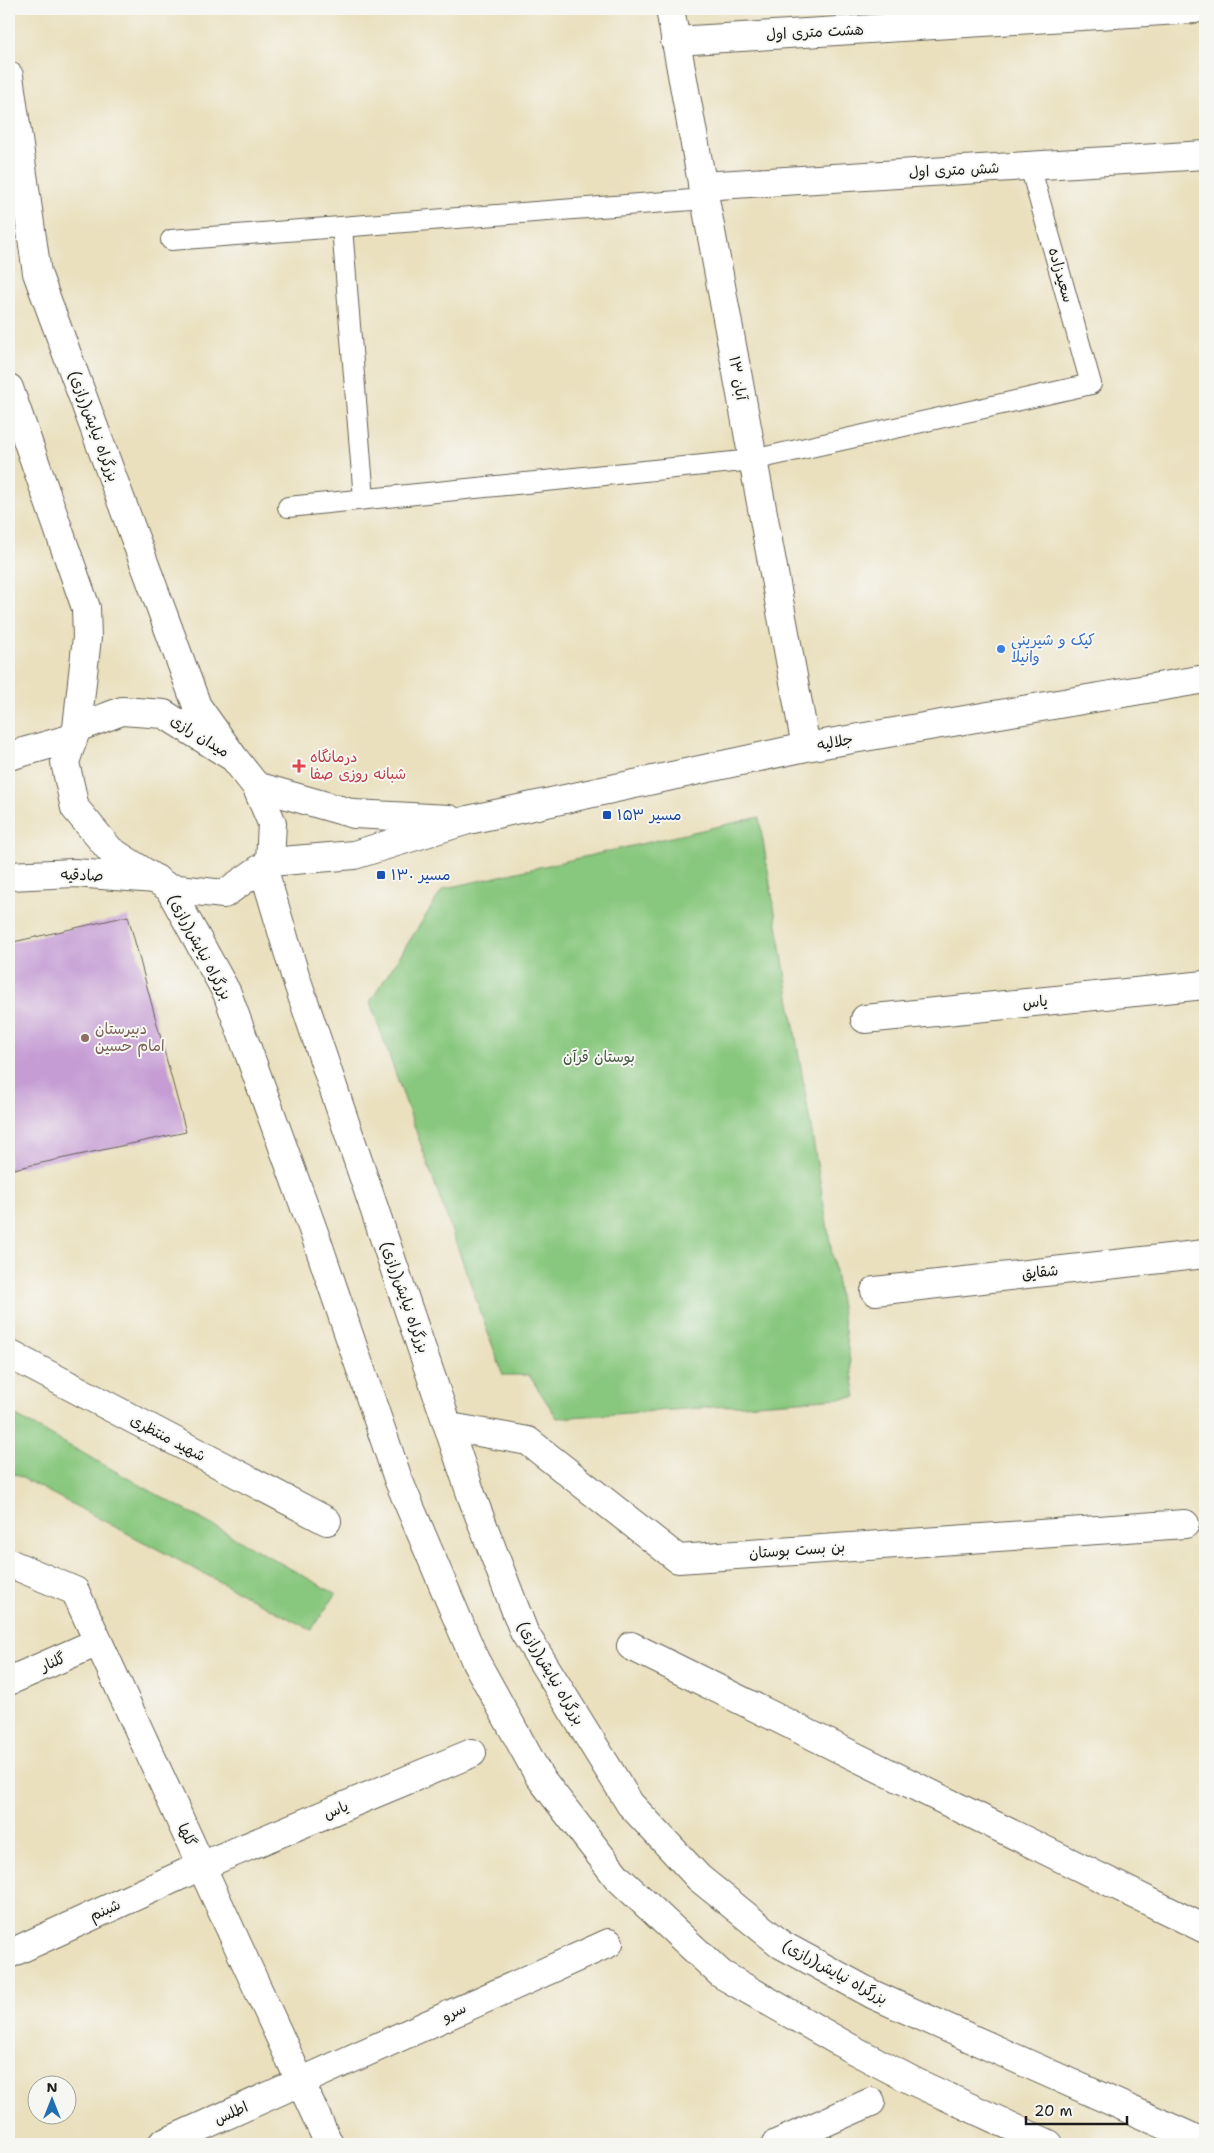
<svg xmlns="http://www.w3.org/2000/svg" width="1214" height="2153" viewBox="0 0 1214 2153" font-family="'Shantell Sans','Playpen Sans Arabic',sans-serif">
<style>
.green{fill:#88c77e;stroke:#52724d}
.building{fill:#c59cd4}
.lines{fill:none;stroke-linecap:round;stroke-linejoin:round}
.lane-casing{stroke:#646155;stroke-width:22}
.street-casing{stroke:#646155;stroke-width:30}
.secondary-casing{stroke:#646155;stroke-width:30}
.highway-casing{stroke:#646155;stroke-width:30}
.lane{stroke:#fff;stroke-width:20}
.street{stroke:#fff;stroke-width:28}
.secondary{stroke:#fff;stroke-width:28}
.highway{stroke:#fff;stroke-width:28}
.shop-dot{fill:#3f7fe0;stroke:#f6f6f2;stroke-width:2}
.health-dot{fill:#e0444e;stroke:#f6f6f2;stroke-width:2}
.transit-dot{fill:#1a4fb4;stroke:#f6f6f2;stroke-width:2}
.education-dot{fill:#8d6e63;stroke:#f6f6f2;stroke-width:2}
.labels{text-anchor:middle;dominant-baseline:central;stroke-width:4;stroke-linejoin:round;paint-order:stroke}
.street-label{font-size:15px;fill:#1c1c1c;stroke:#f6f6f2}
.shop-label{font-size:15px;fill:#366cbe;stroke:#f6f6f2;text-anchor:start}
.health-label{font-size:15px;fill:#be3a42;stroke:#f6f6f2;text-anchor:start}
.transit-label{font-size:15px;fill:#164399;stroke:#f6f6f2;text-anchor:start}
.education-label{font-size:15px;fill:#785e54;stroke:#f6f6f2;text-anchor:start}
.park-label{font-size:15px;fill:#42583e;stroke:#f6f6f2}
</style>
<rect width="100%" height="100%" fill="#f6f6f2"/>
<filter id="ink" filterUnits="userSpaceOnUse"><feTurbulence type="fractalNoise" baseFrequency=".02" numOctaves="2"/><feDisplacementMap in="SourceGraphic" scale="10" xChannelSelector="R" yChannelSelector="G"/><feConvolveMatrix kernelMatrix="1 2 1 2 8 2 1 2 1" color-interpolation-filters="sRGB"/></filter>
<filter id="wash" filterUnits="userSpaceOnUse"><feTurbulence type="fractalNoise" baseFrequency=".0096" numOctaves="4" result="noise"/><feDisplacementMap in="SourceGraphic" scale="20" xChannelSelector="R" yChannelSelector="G"/><feGaussianBlur stdDeviation="1.12" result="paint"/><feColorMatrix in="noise" values="0 0 0 0 0 0 0 0 0 0 0 0 0 0 0 0 0 1.4 0 .05"/><feComposite in="paint" operator="in"/></filter>
<g filter="url(#wash)">
<rect width="100%" height="100%" fill="#eae0be"/>
<path class="green" d="M759 817 856 1397 557 1418 529 1375H503L370 1002 443 889Z
M9 1412 336 1594 311 1630 9 1471Z"/>
<g id="blocks">
<path class="building" d="M128 916 186 1132 9 1170V943Z"/>
</g>
</g>
<g filter="url(#ink)">
<use href="#blocks" fill-opacity="0" stroke="#646155" stroke-width="1"/>
<g class="lines">
<g class="lane-casing">
<path id="lane" d="M342 227 364 499
M171 240 705 199
M288 507 753 460 1091 384 1030 166"/>
</g>
<g class="street-casing">
<path id="street" d="M675 41 1195 9
M702 186 1205 155
M865 1019 1205 985
M875 1291 1205 1254
M9 1354 327 1521
M450 1427 528 1441 678 1559 1185 1524
M9 1563 75 1591 329 2144
M631 1646 1205 1929
M9 1681 98 1642
M9 1954 201 1866 472 1753
M162 2144 609 1943
M776 2144 871 2102"/>
</g>
<g class="secondary-casing">
<path id="secondary" d="M670 9 806 747
M9 756 73 738
M256 786 354 814 449 819
M270 862 354 855 468 820 806 747 1205 679
M9 876 74 873 156 879"/>
</g>
<g class="highway-casing">
<path id="highway" d="M9 76 37 273 197 706 234 758
M9 388 86 608 87 637 77 728
M122 711 164 714 234 758 256 786 272 823 270 862 224 894 169 888 110 850 75 808 65 762 77 728Z
M263 867 295 975 472 1497 524 1632 630 1804 699 1878 782 1945 874 1995 1205 2143
M169 888 227 993 316 1238 398 1479 475 1660 539 1776 617 1877 721 1974 850 2048 915 2082 1049 2144"/>
</g>
<use href="#lane" class="lane"/>
<use href="#street" class="street"/>
<use href="#secondary" class="secondary"/>
<use href="#highway" class="highway"/>
</g>
</g>
<circle class="shop-dot" cx="1001" cy="649" r="5"/>
<path class="health-dot" d="M296.5 758.5h5v5h5v5h-5v5h-5v-5h-5v-5h5z"/>
<g class="transit-dot">
<rect x="602" y="810" width="10" height="10" rx="2.5"/>
<rect x="376" y="870" width="10" height="10" rx="2.5"/>
</g>
<circle class="education-dot" cx="85" cy="1038" r="5"/>
<g class="labels">
<g class="street-label">
<text transform="translate(815 32) rotate(-3)">هشت متری اول</text>
<text transform="translate(954 170) rotate(-3)">شش متری اول</text>
<text transform="translate(1061 275) rotate(74)">سعیدزاده</text>
<text transform="translate(738 378) rotate(80)">۱۳ آبان</text>
<text transform="translate(94 426) rotate(70)">بزرگراه نیایش(رازی)</text>
<text transform="translate(200 736) rotate(32)">میدان رازی</text>
<text transform="translate(835 742) rotate(-10)">جلالیه</text>
<text transform="translate(82 875) rotate(2)">صادقیه</text>
<text transform="translate(200 947) rotate(62)">بزرگراه نیایش(رازی)</text>
<text transform="translate(1035 1002) rotate(-6)">یاس</text>
<text transform="translate(1040 1272) rotate(-6)">شقایق</text>
<text transform="translate(405 1297) rotate(71)">بزرگراه نیایش(رازی)</text>
<text transform="translate(168 1438) rotate(28)">شهید منتظری</text>
<text transform="translate(797 1550) rotate(-4)">بن بست بوستان</text>
<text transform="translate(53 1662) rotate(-23)">گلنار</text>
<text transform="translate(551 1673) rotate(60)">بزرگراه نیایش(رازی)</text>
<text transform="translate(336 1810) rotate(-23)">یاس</text>
<text transform="translate(187 1835) rotate(65)">گلها</text>
<text transform="translate(105 1910) rotate(-24)">شبنم</text>
<text transform="translate(835 1972) rotate(29)">بزرگراه نیایش(رازی)</text>
<text transform="translate(454 2012) rotate(-24)">سرو</text>
<text transform="translate(231 2113) rotate(-24)">اطلس</text>
</g>
<g class="shop-label">
<text x="1011" y="640">کیک و شیرینی<tspan x="1011" dy="17">وانیلا</tspan></text>
</g>
<g class="health-label">
<text x="310" y="757">درمانگاه<tspan x="310" dy="17">شبانه روزی صفا</tspan></text>
</g>
<g class="transit-label">
<text x="617" y="815">مسیر ۱۵۳</text>
<text x="391" y="875">مسیر ۱۳۰</text>
</g>
<g class="education-label">
<text x="95" y="1029">دبیرستان<tspan x="95" dy="17">امام حسین</tspan></text>
</g>
<g class="park-label">
<text x="599" y="1057">بوستان قرآن</text>
</g>
</g>
<rect width="1214" height="2153" fill="none" stroke="#f6f6f2" stroke-width="30"/>
<g transform="translate(52 2100)"><circle r="24" fill="#f6f6f2" stroke="#9f9f9c"/>
<path d="M0-4L9 19L0 12L-9 19Z" fill="#1f6fb2"/>
<text y="-8" font-size="14" font-weight="bold" text-anchor="middle" fill="#1c1c1c">N</text>
</g>
<path d="M1026 2116v8h101v-8" fill="none" stroke="#1c1c1c" stroke-width="2.5"/>
<text x="1034" y="2116" font-size="15" fill="#1c1c1c" stroke="#f6f6f2" stroke-width="4" paint-order="stroke">20 m</text>
</svg>
